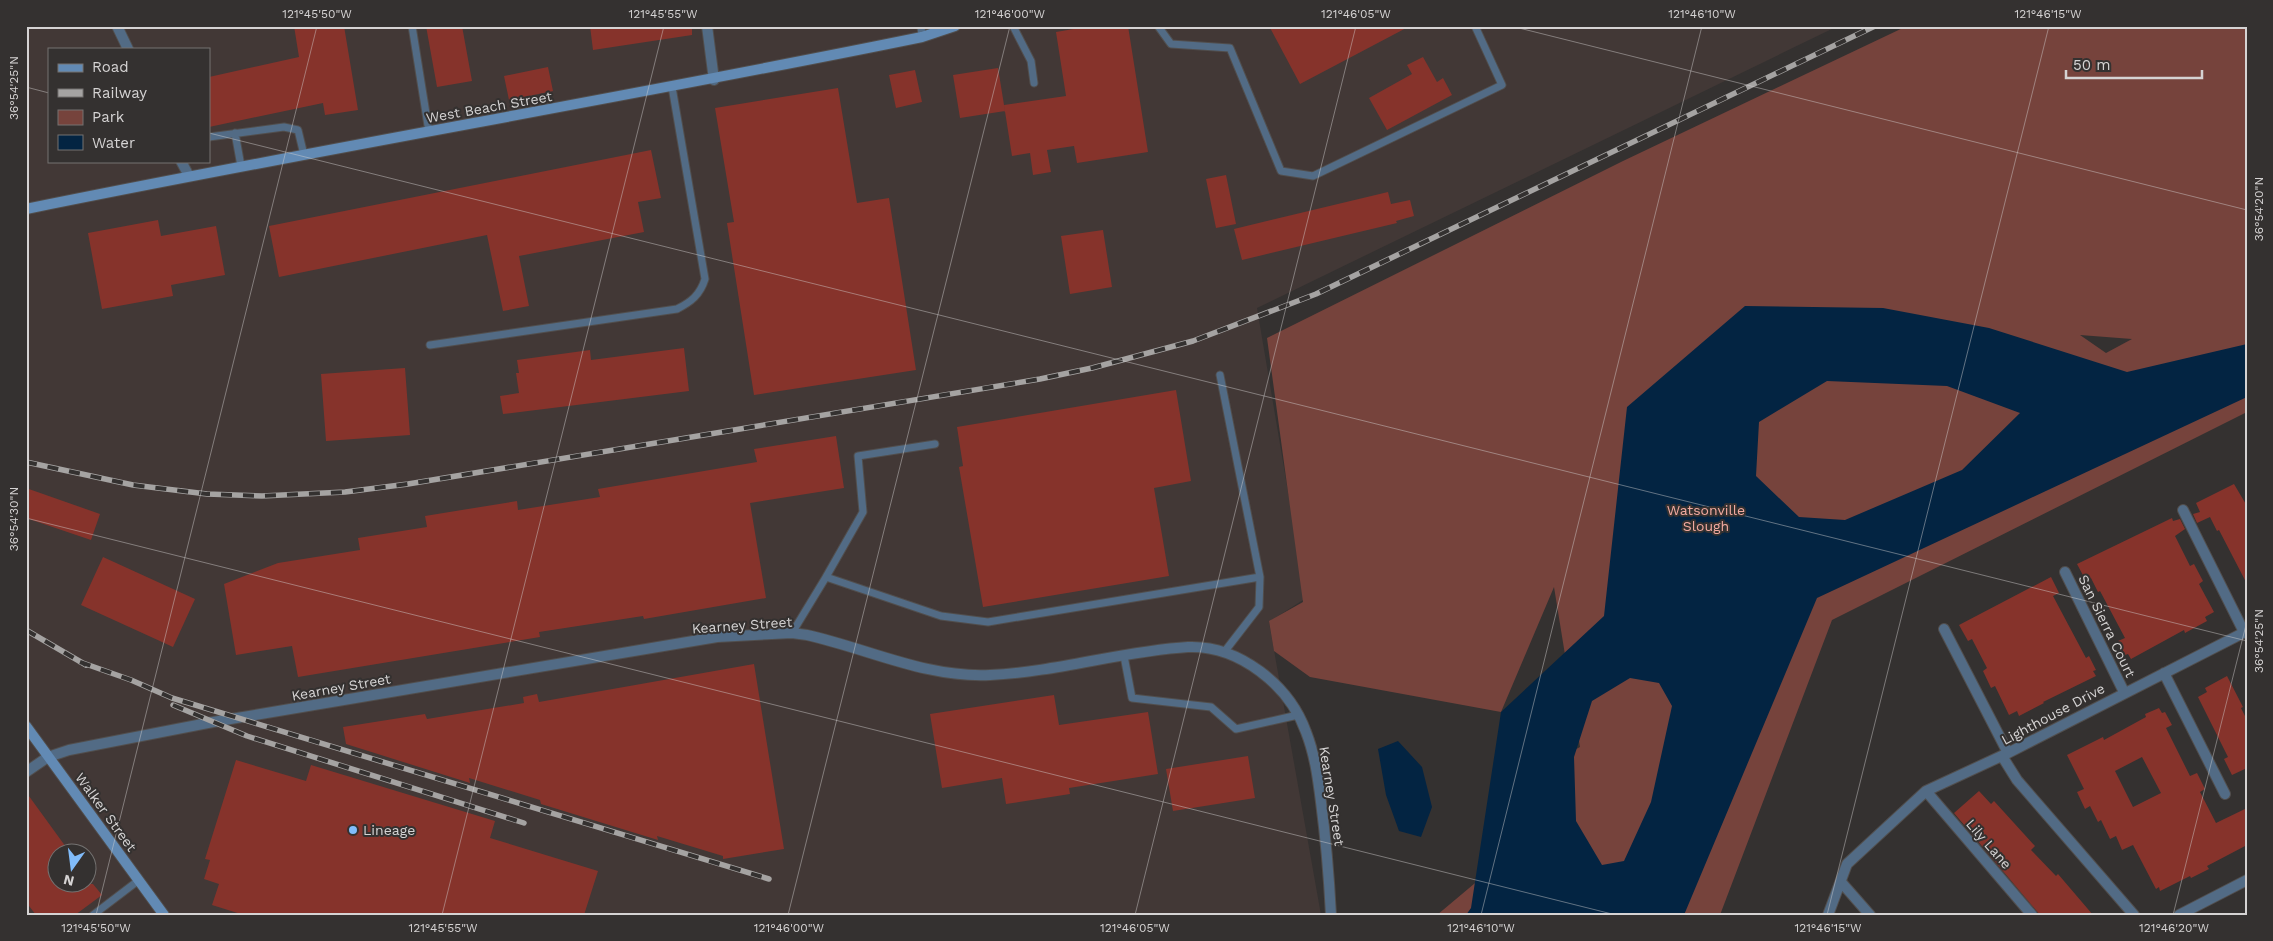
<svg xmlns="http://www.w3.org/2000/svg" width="2273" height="941" viewBox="0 0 2273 941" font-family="'Work Sans',sans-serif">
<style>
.built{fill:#423836;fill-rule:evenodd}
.green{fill:#76433c;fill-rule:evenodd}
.water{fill:#032442;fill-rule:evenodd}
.building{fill:#86332b;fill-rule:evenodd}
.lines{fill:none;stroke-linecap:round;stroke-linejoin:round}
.service-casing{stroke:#514e4d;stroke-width:9}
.minor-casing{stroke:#514e4d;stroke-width:12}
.secondary-casing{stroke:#514e4d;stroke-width:12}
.service{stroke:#526b85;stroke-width:7}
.minor{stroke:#526b85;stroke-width:10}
.secondary{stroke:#628ab4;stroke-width:10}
.rail-casing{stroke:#a5a3a2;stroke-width:5.5}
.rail{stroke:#343130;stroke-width:4;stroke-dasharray:11;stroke-linecap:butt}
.ticks{fill:none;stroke:#d5d3d3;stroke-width:1;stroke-opacity:0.45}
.poi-dot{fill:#81bcfa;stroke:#343130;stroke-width:2}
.labels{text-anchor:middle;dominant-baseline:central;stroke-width:4;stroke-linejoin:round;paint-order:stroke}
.street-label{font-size:14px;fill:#d5d3d3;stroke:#343130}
.park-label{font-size:14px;fill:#f2aaa0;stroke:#343130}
.poi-label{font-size:14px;fill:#d5d3d3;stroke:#343130;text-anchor:start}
.neatline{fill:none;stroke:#d5d3d3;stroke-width:2}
.ticks-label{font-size:12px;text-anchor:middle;fill:#d5d3d3}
</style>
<rect width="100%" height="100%" fill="#343130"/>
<path class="built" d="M26 26H1838L1257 308 1306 598 1269 622 1321 915H26ZM49 49H209V161H49ZM58 854H88V884H58Z"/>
<path class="green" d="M1907 26H2247V412L1832 620 1720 915H1437L1493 868 1525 777 1580 747 1554 587 1501 712 1310 677 1274 651 1269 621 1303 602 1267 338 1623 161ZM2080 335 2132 339 2106 353Z"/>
<path class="water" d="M1745 306 1883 308 1989 328 2127 372 2247 344V397L1817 598 1684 915H1466L1471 908 1501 712 1604 616 1627 407ZM1827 381 1947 386 2020 413 1962 470 1845 520 1799 517 1756 476 1759 422ZM1630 678 1659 683 1672 706 1651 802 1624 861 1602 865 1576 821 1574 757 1592 701Z
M1398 741 1422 767 1432 807 1421 837 1399 831 1386 795 1378 749Z"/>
<path class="building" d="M294 26H344L358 110 325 115 323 103 209 127V77L299 57Z
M426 26H462L472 81 437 87Z
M590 26H692V35L593 50Z
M1091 26H1128L1148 152 1077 163 1074 146 1047 150 1051 172 1033 175 1030 153 1012 156 1004 105 1066 96 1056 32Z
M1269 26H1410L1300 84Z
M1423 57 1437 82 1443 78 1452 95 1387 130 1369 98 1412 74 1407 65Z
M548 67 553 91 509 100 504 76Z
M998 68 1005 111 960 118 953 75Z
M915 70 922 102 896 108 889 75Z
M838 88 857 203 889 198 916 370 754 395 727 223 734 222 715 108Z
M651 150 661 198 638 202 644 232 519 256 529 306 503 311 487 235 279 277 269 226Z
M1226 175 1236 224 1216 228 1206 179Z
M1388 192 1391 204 1410 200 1414 216 1396 221 1397 223 1242 260 1234 229Z
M158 220 161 236 216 226 225 275 171 285 173 296 102 309 88 233Z
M1103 230 1112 287 1070 294 1061 236Z
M684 348 689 391 503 414 500 396 519 393 516 373H519L517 360 590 350 591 360Z
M405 368 410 435 326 441 321 374Z
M1176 390 1191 481 1154 488 1169 576 983 607 959 467 963 466 957 427Z
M836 436 844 488 750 503 766 598 644 619 643 616 539 632 540 637 298 677 292 646 236 655 224 584 278 563 360 550 358 538 427 527 425 516 517 501 518 510 600 497 598 489 757 462 754 449Z
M2234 484 2247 506V584L2219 530 2217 531 2210 517 2197 523 2193 514 2200 512 2196 503Z
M26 488 100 514 91 540 26 518Z
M2172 518 2173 521 2180 519 2185 529 2175 536 2190 566 2194 564 2203 581 2199 584 2214 612 2205 617 2207 621 2185 633 2184 630 2131 659 2128 654 2125 655 2118 641 2125 638 2100 591 2098 592 2091 578 2086 581 2077 564Z
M103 557 195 599 173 647 81 605Z
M2051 577 2059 593 2053 596 2086 658 2089 656 2096 670 2093 671 2096 676 2043 702 2044 703 2019 716 2017 711 2009 715 1995 686 1991 688 1983 671 1987 668 1972 639 1968 641 1959 625Z
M754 664 784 849 723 859V856L657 836 658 840 541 804 540 800 469 778 470 783 346 744 343 727 425 714 427 719 524 703 523 697 537 694 539 702Z
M2227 676 2243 707 2241 708 2247 720V768L2232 775 2224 759 2228 757 2198 697 2207 692 2205 688Z
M1054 695 1059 725 1148 712 1158 774 1069 788 1070 794 1006 804 1002 778 942 788 930 714Z
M2159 708 2162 713 2165 712 2172 725 2166 728 2190 776 2197 773 2205 789 2200 792 2216 823 2247 808V845L2207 866 2209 869 2191 878 2190 876 2160 891 2159 887 2156 889 2133 845 2122 850 2116 836 2110 839 2101 820 2098 822 2090 806 2085 809 2077 792 2084 789 2067 755 2103 737 2104 740 2146 717 2145 714ZM2142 757 2161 793 2133 807 2115 771Z
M1248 756 1255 798 1173 811 1166 769Z
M236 760 306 781 311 765 495 821 490 838 598 871 584 915H244L212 905 219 884 204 879 210 860 205 859Z
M1979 791 1991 804 1994 801 2024 834 2035 846 2031 850 2056 876 2058 874 2093 915H2040L1954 813Z
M26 792 71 854H58V884H93L102 895 75 915H36L26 902Z"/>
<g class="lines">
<g class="service-casing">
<path id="service" d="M412 26 429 132
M921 26 922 37
M1013 26 1031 61 1034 83
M1158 26 1171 44 1230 48 1281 171 1313 176 1502 85 1475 26
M235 133 241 166
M209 137 284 127 298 130 304 155
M430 345 677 309C691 302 700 295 705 279L672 87
M1220 375 1260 577
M826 577 863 512 858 456 935 444
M792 633 826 577 941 616 988 622 1260 577 1259 607 1225 651
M1124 656 1132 698 1211 707 1236 729 1298 715
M93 915 139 880"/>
</g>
<g class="minor-casing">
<path id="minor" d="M117 26 128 49
M707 26 714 80
M181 161 189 176
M2183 510 2244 632
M2065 572 2124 692
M1944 629 2008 753
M2164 673 2225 794
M2002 756 2017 780 2134 915
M26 772 48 757 69 750 213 722 717 637 792 633 807 635C869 649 926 678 990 675 1057 672 1122 651 1188 647 1239 645 1289 685 1306 732 1315 755 1318 778 1321 802 1326 840 1329 877 1331 915
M1926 791 2032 915
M1841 882 1870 915
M1828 915 1847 864 1926 791 2008 753 2247 631
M2179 915 2247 880"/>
</g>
<g class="secondary-casing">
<path id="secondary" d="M26 209C324 148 624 98 922 37L955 26
M26 726 164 915"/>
</g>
<use href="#service" class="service"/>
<use href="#minor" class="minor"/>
<use href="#secondary" class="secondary"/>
<g class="rail-casing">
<path id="rail" d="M26 462 133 485 207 494 262 496 345 492 408 484 734 430 1040 379 1092 368 1193 341 1316 294 1875 26
M26 630 86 665
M80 662 131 680 172 698 769 879
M173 705 247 736 524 823"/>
</g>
<use href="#rail" class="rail"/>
</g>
<path class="ticks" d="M1511 26 2247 210M26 87 49 93M209 133 2247 641M26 518 1616 915M96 915 317 26M442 915 664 26M788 915 1010 26M1135 915 1356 26M1481 915 1702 26M1827 915 2049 26M2173 915 2247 621"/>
<circle class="poi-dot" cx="353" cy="830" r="5"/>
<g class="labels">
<g class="street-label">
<text transform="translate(489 107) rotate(-10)">West Beach Street</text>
<text transform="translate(742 625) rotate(-4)">Kearney Street</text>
<text transform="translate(2107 626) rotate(64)">San Sierra Court</text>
<text transform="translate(341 687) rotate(-10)">Kearney Street</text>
<text transform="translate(2053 714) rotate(-28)">Lighthouse Drive</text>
<text transform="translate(1332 796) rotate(81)">Kearney Street</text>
<text transform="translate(106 812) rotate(54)">Walker Street</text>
<text transform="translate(1989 844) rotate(49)">Lily Lane</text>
</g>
<g class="park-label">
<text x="1706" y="510">Watsonville<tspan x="1706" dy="16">Slough</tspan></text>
</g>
<g class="poi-label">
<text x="363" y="830">Lineage</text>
</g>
</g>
<rect width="2273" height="941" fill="none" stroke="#343130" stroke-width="55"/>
<rect x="48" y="48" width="162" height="115" fill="#343130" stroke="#747271"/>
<rect x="58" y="64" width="25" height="8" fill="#628ab4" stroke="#747271"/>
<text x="92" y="72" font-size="15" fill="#d5d3d3">Road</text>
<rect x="58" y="89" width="25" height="8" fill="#a5a3a2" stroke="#747271"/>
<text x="92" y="98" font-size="15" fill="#d5d3d3">Railway</text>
<rect x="58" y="110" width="25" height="15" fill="#76433c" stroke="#747271"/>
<text x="92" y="122" font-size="15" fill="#d5d3d3">Park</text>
<rect x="58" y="135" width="25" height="15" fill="#032442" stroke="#747271"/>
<text x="92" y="148" font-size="15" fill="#d5d3d3">Water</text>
<g transform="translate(72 868) rotate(194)"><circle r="24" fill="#343130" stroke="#747271"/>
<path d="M0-4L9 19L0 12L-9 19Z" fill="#81bcfa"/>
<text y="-8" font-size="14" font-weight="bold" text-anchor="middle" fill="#d5d3d3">N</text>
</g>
<path d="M2066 70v8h136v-8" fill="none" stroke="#d5d3d3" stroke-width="2.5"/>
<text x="2073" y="70" font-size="15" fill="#d5d3d3" stroke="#343130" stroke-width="4" paint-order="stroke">50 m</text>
<rect x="28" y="28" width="2218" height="886" class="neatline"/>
<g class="ticks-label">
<text x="317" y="18">121°45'50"W</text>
<text x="663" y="18">121°45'55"W</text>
<text x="1010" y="18">121°46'00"W</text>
<text x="1356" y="18">121°46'05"W</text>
<text x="1702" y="18">121°46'10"W</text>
<text x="2048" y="18">121°46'15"W</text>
<text transform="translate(14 88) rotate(-90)" y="4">36°54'25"N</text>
<text transform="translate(2259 209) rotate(-90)" y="4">36°54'20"N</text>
<text transform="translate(14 519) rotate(-90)" y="4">36°54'30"N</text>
<text transform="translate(2259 641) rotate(-90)" y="4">36°54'25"N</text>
<text x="96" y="932">121°45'50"W</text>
<text x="443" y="932">121°45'55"W</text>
<text x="789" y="932">121°46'00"W</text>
<text x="1135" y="932">121°46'05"W</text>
<text x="1481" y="932">121°46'10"W</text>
<text x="1828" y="932">121°46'15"W</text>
<text x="2174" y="932">121°46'20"W</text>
</g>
</svg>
